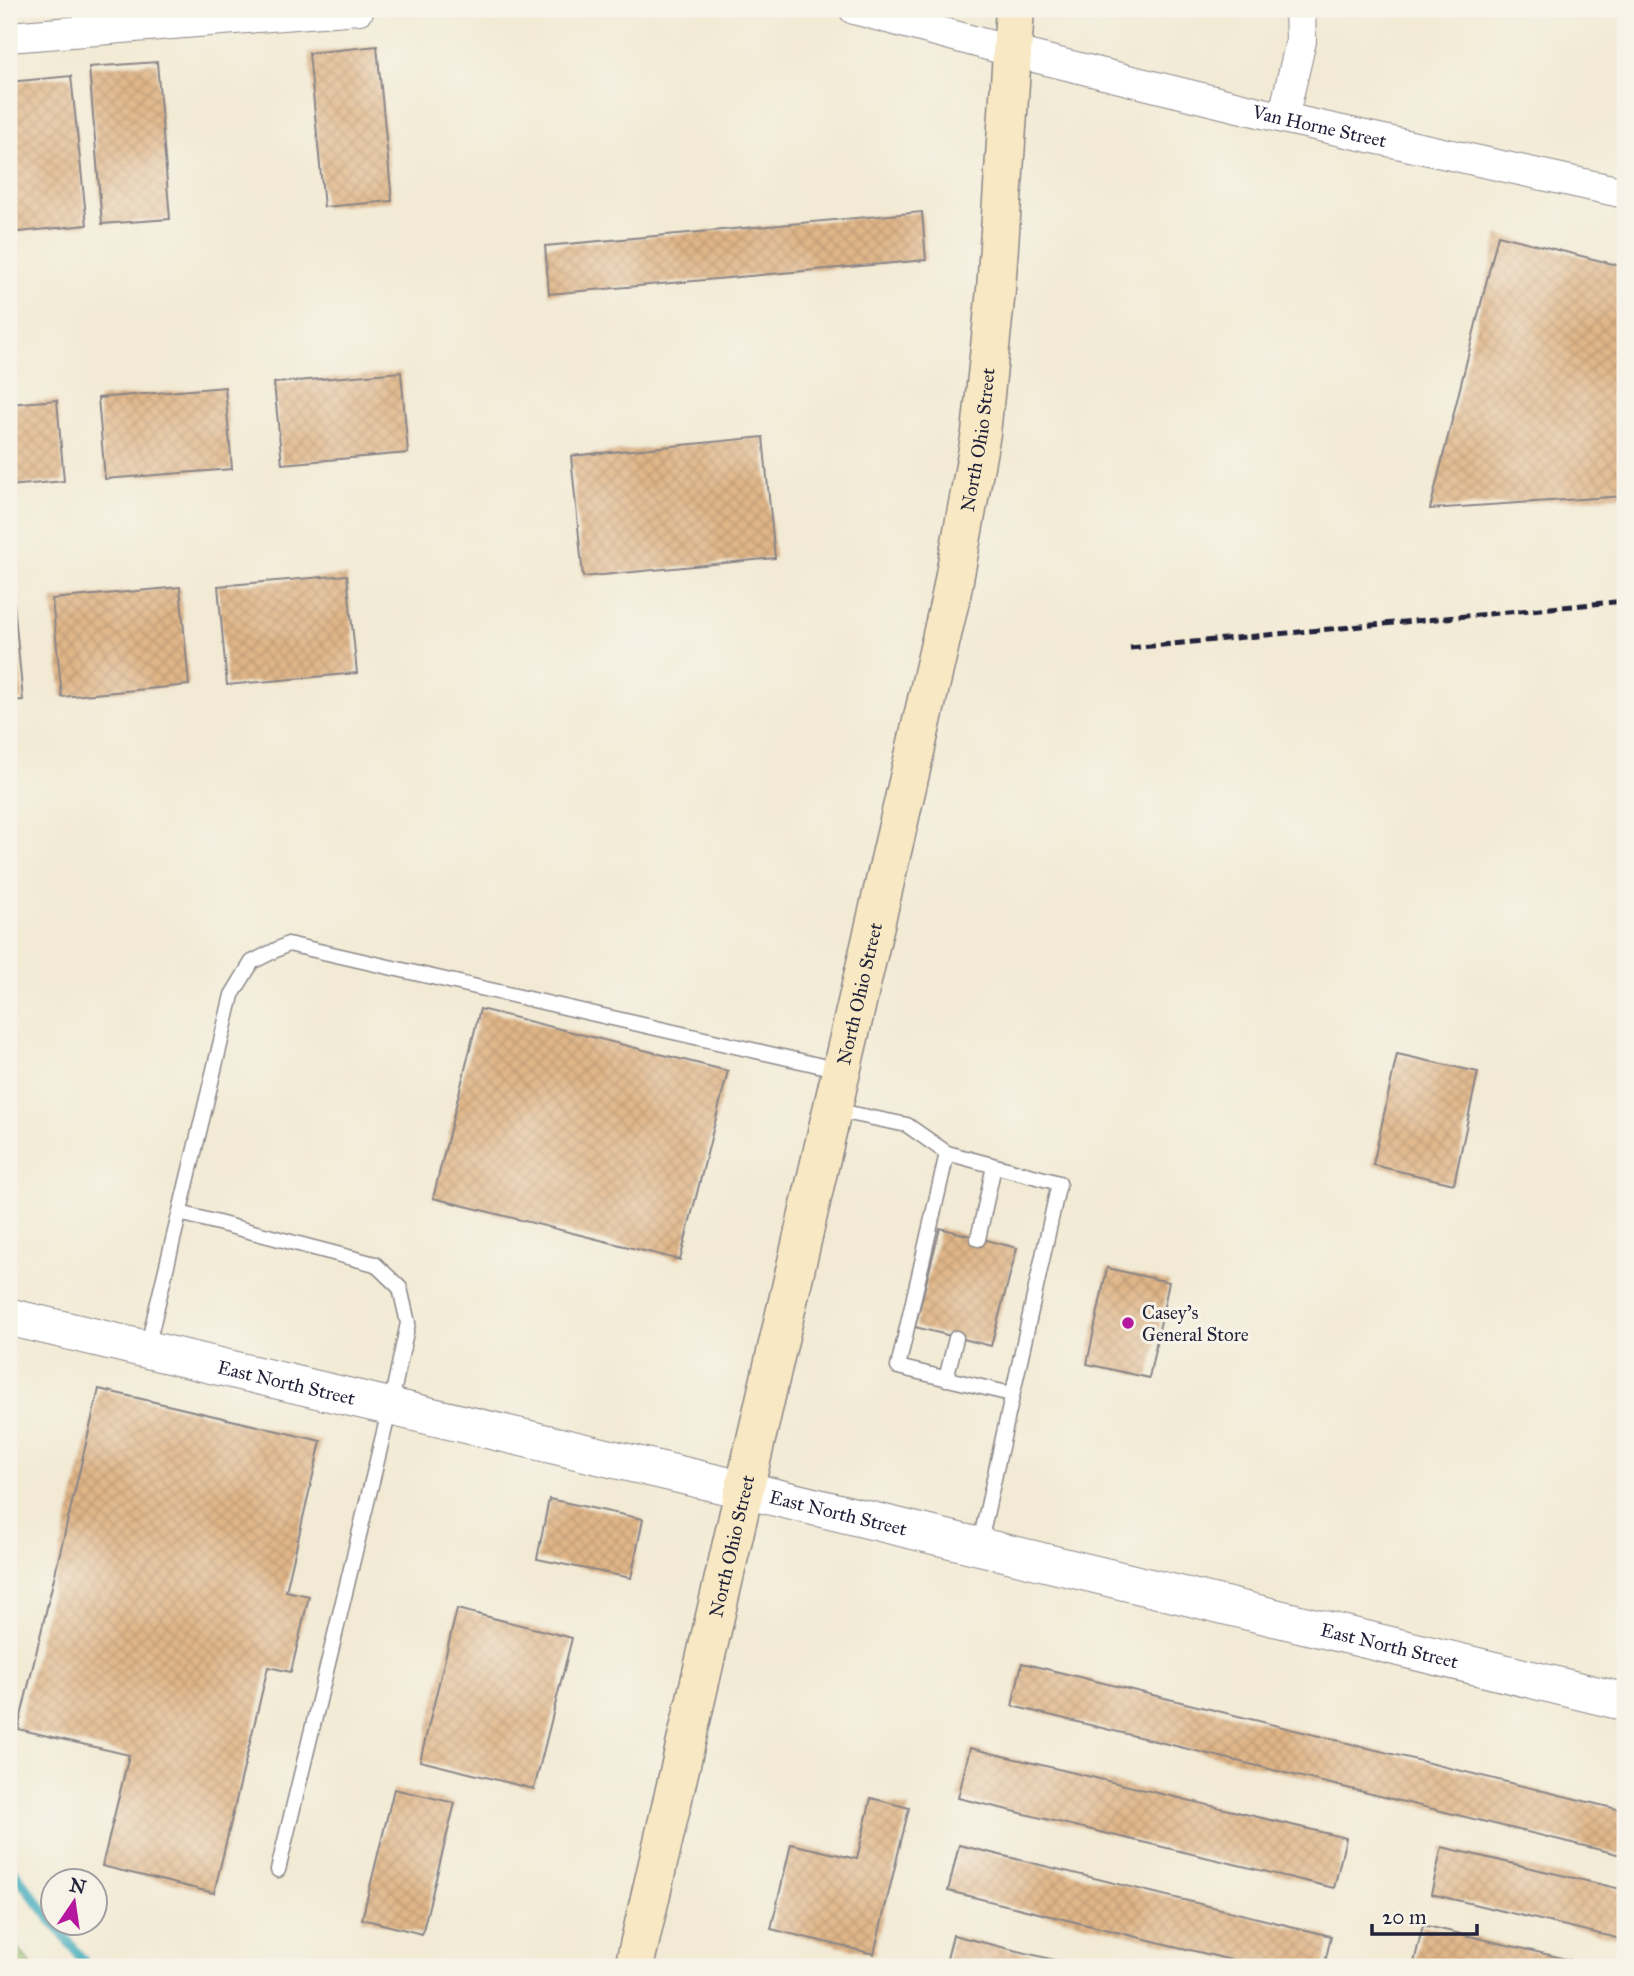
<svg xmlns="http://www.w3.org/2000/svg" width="1634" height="1976" viewBox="0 0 1634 1976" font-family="'IM FELL Great Primer',serif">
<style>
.park{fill:url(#park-dots);stroke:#5e7255;stroke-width:2}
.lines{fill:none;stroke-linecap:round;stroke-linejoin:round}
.stream{stroke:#3eabbc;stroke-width:10}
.building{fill:url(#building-cross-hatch)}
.service-casing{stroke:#8a8688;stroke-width:17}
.minor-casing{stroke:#8a8688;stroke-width:32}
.tertiary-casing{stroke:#8a8688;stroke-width:39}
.secondary-casing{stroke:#8a8688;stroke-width:41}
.service{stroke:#fff;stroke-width:14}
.minor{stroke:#fff;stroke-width:30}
.tertiary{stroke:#fff;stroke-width:37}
.secondary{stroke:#f8e8c3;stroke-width:38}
.rail{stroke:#22223b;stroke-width:5;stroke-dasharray:10 5;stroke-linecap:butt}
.poi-dot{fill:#b5179e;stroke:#f7f3e8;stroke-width:2.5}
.labels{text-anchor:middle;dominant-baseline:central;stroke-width:6;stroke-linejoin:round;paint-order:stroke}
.street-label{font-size:19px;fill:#22223b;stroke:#f7f3e8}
.poi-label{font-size:19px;fill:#22223b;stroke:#f7f3e8;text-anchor:start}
</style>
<defs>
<pattern id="park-dots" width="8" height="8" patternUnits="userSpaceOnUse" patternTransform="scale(1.75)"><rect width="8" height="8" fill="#9bc36f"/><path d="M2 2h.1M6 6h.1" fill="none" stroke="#85a761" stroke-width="1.8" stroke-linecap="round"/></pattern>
<pattern id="building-cross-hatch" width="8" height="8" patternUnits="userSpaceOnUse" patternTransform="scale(1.75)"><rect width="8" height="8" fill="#e0b688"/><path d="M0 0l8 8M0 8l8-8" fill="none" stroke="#c09c76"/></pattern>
</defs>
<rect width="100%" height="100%" fill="#f7f3e8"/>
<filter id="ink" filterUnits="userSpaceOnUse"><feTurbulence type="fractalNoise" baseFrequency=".0143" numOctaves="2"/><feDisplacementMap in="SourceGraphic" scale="14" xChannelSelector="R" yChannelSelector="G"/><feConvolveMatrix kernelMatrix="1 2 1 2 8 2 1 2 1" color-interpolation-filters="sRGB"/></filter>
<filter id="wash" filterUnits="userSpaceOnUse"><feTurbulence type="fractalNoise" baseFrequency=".00686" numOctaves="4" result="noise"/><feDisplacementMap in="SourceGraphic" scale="28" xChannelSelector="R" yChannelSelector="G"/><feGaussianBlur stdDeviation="1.57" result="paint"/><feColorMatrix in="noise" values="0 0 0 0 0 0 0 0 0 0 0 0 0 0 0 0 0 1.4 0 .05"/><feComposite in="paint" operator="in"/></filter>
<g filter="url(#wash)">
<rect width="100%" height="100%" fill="#f2ead4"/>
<path class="park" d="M9 1936 33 1967H9Z"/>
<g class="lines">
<path class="stream" d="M9 1865 52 1921
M55 1924 88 1967"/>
</g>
<g id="blocks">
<path class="building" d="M377 46 392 201 324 207 309 53Z
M157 62 170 219 102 224 89 67Z
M71 76 87 225 9 233V82Z
M922 212 926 260 549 294 545 246Z
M1498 235 1625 267V496L1430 509Z
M401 372 408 453 282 464 274 383Z
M225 387 232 469 105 479 98 398Z
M57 400 64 481 9 486V404Z
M763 437 775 558 583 577 571 456Z
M347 575 357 673 227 685 218 586Z
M180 587 189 685 62 697 52 599Z
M9 603H14L23 700 9 701Z
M480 1009 728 1071 680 1260 433 1198Z
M1397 1054 1478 1072 1454 1184 1373 1165Z
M940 1228 1017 1248 991 1346 915 1327Z
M1107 1268 1169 1282 1149 1378 1087 1364Z
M99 1389 321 1441 286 1591 309 1596 291 1672 268 1667 214 1893 102 1866 129 1755 18 1729Z
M549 1499 643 1519 631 1578 537 1559Z
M457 1609 572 1638 534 1789 420 1761Z
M1022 1663 1625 1811V1856L1012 1706Z
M970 1748 1346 1838 1334 1888 958 1798Z
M394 1789 455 1803 422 1934 362 1919Z
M871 1798 909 1808 874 1954 771 1929 791 1844 857 1859Z
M959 1845 1331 1936 1324 1967H1260L948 1891Z
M1442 1847 1625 1890V1940L1431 1894Z
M1423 1925 1596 1966V1967H1413Z
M953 1935 1079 1966V1967H945Z"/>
</g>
</g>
<g filter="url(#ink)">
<use href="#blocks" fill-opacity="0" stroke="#8a8688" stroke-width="2"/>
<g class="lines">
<g class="service-casing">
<path id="service" d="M834 1110 907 1125 947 1153 1059 1183 979 1547
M947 1153 898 1367 1011 1394
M180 1213 375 1264 400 1288 408 1323 390 1407 278 1870
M978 1239 994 1166
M147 1348 232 995 252 962 288 944 840 1070
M946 1379 956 1338"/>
</g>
<g class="minor-casing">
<g id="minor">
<path id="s1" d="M854 9 1014 52 1283 118 1625 193"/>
<path d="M9 37 359 9"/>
<path d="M1283 118 1301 41 1300 9"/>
</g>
</g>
<g class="tertiary-casing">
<g id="tertiary">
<path id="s2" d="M9 1317 745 1490 1625 1702"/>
</g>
</g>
<g class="secondary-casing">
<g id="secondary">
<path id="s3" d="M634 1967 951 596 981 433 996 290 1015 9"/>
</g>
</g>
<use href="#service" class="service"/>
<use href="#minor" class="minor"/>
<use href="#tertiary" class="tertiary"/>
<use href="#secondary" class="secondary"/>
<path class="rail" d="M1130 648 1625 601"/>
</g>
</g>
<circle class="poi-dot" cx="1128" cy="1323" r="7"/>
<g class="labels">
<g class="street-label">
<text stroke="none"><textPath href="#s1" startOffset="480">Van Horne Street</textPath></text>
<text stroke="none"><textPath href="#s3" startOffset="1566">North Ohio Street</textPath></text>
<text stroke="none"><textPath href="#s3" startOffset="999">North Ohio Street</textPath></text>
<text stroke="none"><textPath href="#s2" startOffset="285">East North Street</textPath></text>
<text stroke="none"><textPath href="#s2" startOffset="852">East North Street</textPath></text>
<text stroke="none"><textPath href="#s3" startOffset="432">North Ohio Street</textPath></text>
<text stroke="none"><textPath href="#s2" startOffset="1419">East North Street</textPath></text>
</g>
<g class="poi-label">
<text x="1142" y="1312">Casey's<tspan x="1142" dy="22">General Store</tspan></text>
</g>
</g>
<rect width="1634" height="1976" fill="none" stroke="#f7f3e8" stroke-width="35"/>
<g transform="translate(74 1902) rotate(13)"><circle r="33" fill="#f7f3e8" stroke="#a29fa3" stroke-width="2"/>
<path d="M0-5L12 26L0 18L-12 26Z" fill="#b5179e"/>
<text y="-10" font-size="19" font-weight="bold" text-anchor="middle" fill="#22223b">N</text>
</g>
<path d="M1372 1924v10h105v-10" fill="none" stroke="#22223b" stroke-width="3.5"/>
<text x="1382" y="1924" font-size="21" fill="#22223b" stroke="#f7f3e8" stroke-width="5" paint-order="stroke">20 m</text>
</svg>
